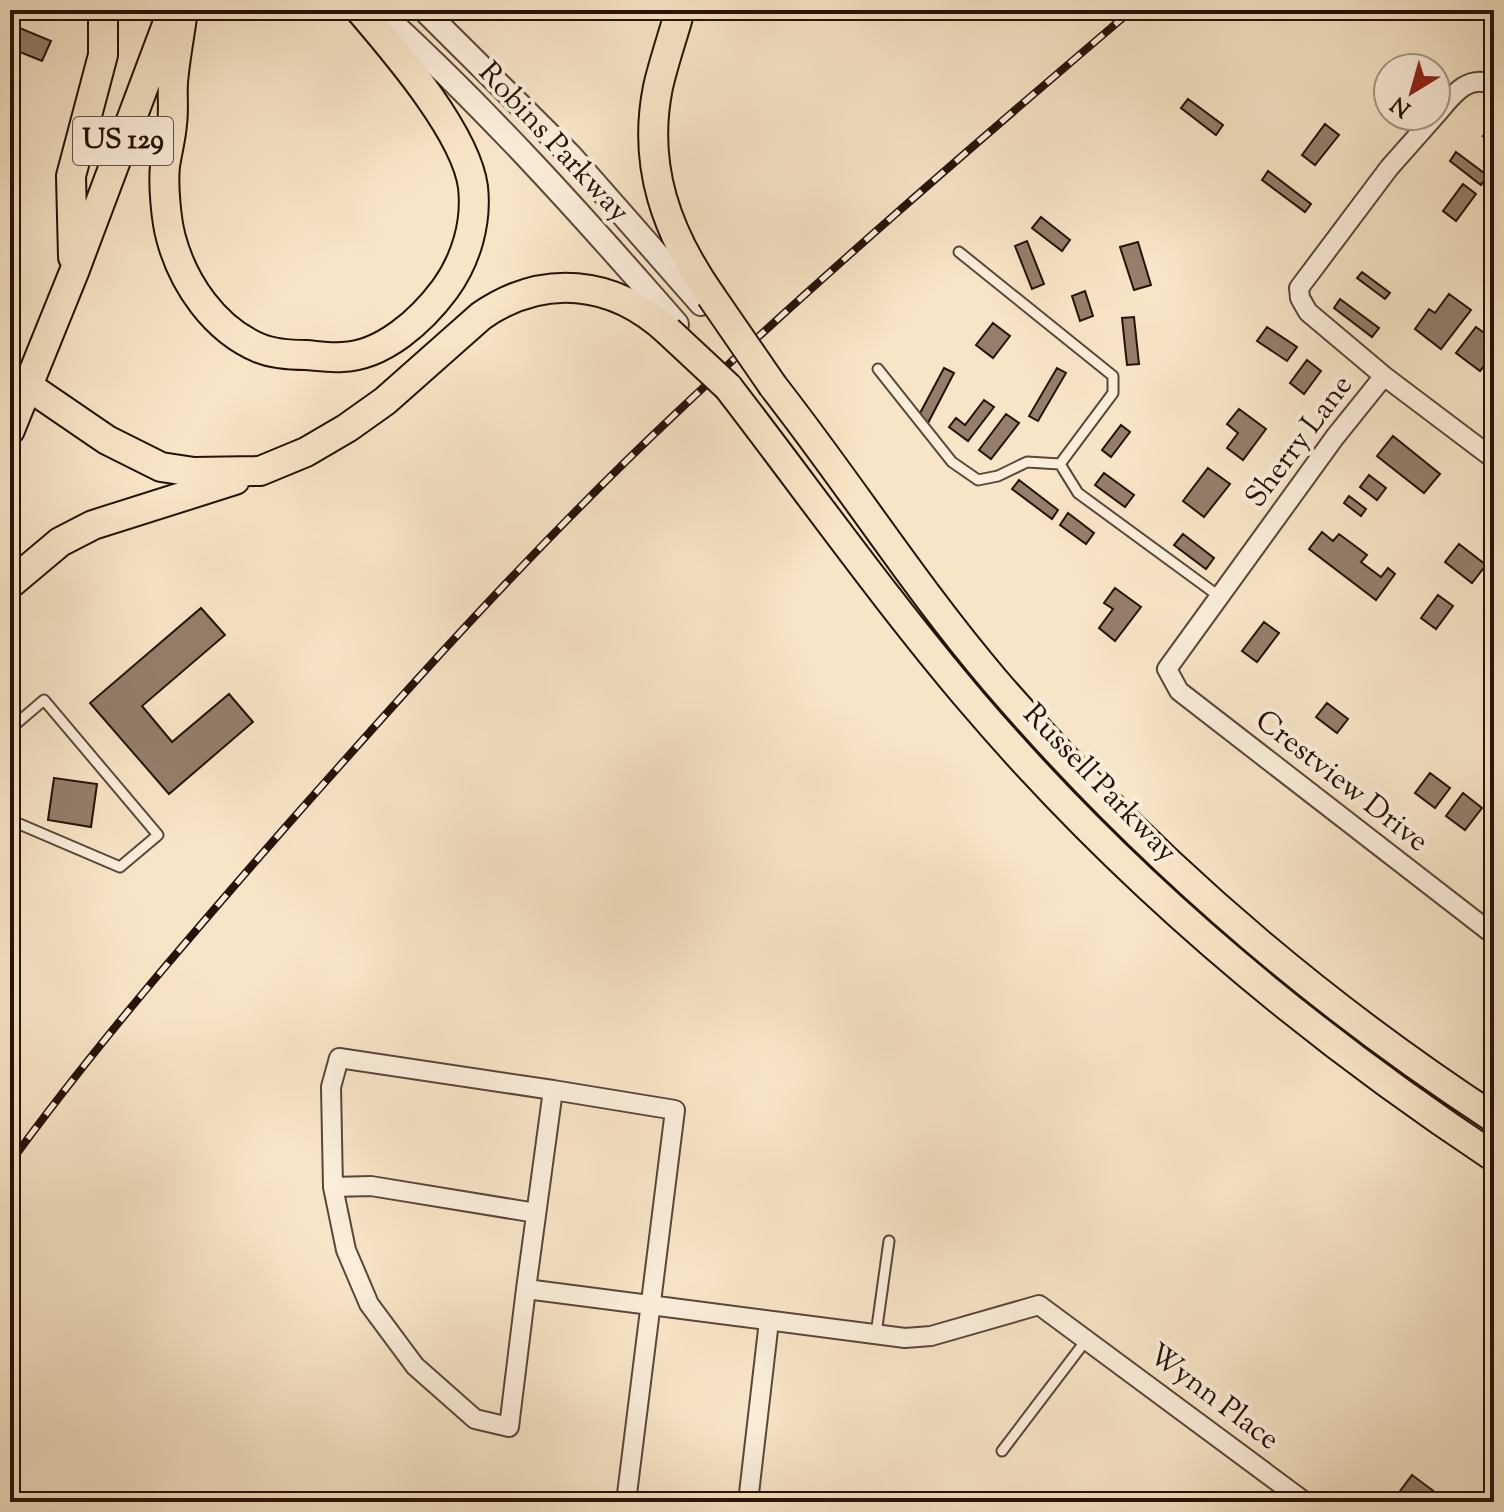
<svg xmlns="http://www.w3.org/2000/svg" width="1504" height="1512" viewBox="0 0 1504 1512" font-family="'Sorts Mill Goudy',serif">
<style>
.building{fill:#937f6b;stroke:#271108;stroke-width:2}
.lines{fill:none;stroke-linecap:round;stroke-linejoin:round}
.service-casing{stroke:#5b4638;stroke-width:13}
.minor-casing{stroke:#5b4638;stroke-width:22}
.tertiary-casing{stroke:#5b4638;stroke-width:26}
.primary-casing{stroke:#271108;stroke-width:32}
.service{stroke:#faeedb;stroke-width:9}
.minor{stroke:#faeedb;stroke-width:18}
.tertiary{stroke:#faeedb;stroke-width:22}
.primary{stroke:#f7e5c7;stroke-width:28}
.rail-casing{stroke:#271108;stroke-width:8}
.rail{stroke:#faeedb;stroke-width:5;stroke-dasharray:15;stroke-linecap:butt}
.primary-bridge-casing{stroke:#271108;stroke-width:32;stroke-linecap:butt}
.primary-bridge{stroke:#f7e5c7;stroke-width:28}
.labels{text-anchor:middle;dominant-baseline:central;stroke-width:8;stroke-linejoin:round;paint-order:stroke}
.shield{fill:#faeedb;stroke:#665347;stroke-width:2}
.shield-label{font-size:28px;font-weight:bold;fill:#271108}
.street-label{font-size:30px;fill:#271108;stroke:#faeedb}
</style>
<rect width="100%" height="100%" fill="#f7e5c7"/>
<filter id="stains"><feTurbulence type="fractalNoise" baseFrequency=".0025" numOctaves="4"/><feColorMatrix values="0 0 0 0 .2 0 0 0 0 .09 0 0 0 0 .02 0 0 0 .5 -.17"/></filter>
<radialGradient id="worn" r=".72"><stop offset=".6" stop-color="#630" stop-opacity="0"/><stop offset="1" stop-color="#630" stop-opacity=".3"/></radialGradient>
<path class="building" d="M10 24 51 41 42 61 10 48Z
M1188 99 1223 125 1216 135 1181 108Z
M1493 123 1494 124V145L1483 136Z
M1325 124 1339 135 1315 165 1302 155Z
M1456 152 1488 176 1481 185 1450 161Z
M1268 171 1311 204 1305 212 1262 180Z
M1463 184 1476 194 1456 221 1443 211Z
M1041 217 1070 240 1062 251 1032 228Z
M1027 241 1044 284 1032 289 1015 246Z
M1138 242 1151 285 1134 290 1120 247Z
M1362 272 1390 293 1385 299 1357 278Z
M1085 291 1093 316 1080 321 1072 296Z
M1449 294 1471 310 1441 349 1415 329 1429 309 1435 313Z
M1340 299 1379 328 1372 337 1334 308Z
M1134 317 1139 364 1127 365 1122 318Z
M993 323 1010 336 993 358 976 345Z
M1267 327 1297 347 1287 361 1257 341Z
M1476 327 1494 340V353L1480 371 1456 353Z
M1307 360 1321 371 1304 394 1290 383Z
M944 368 954 373 928 423 918 417Z
M1057 368 1066 373 1038 421 1029 416Z
M984 400 994 407 968 441 949 427 956 418 965 425Z
M1239 409 1266 429 1243 460 1227 448 1238 433 1227 424Z
M1006 414 1019 423 991 459 979 450Z
M1121 425 1130 432 1111 457 1102 450Z
M1393 436 1440 474 1424 493 1377 456Z
M1208 468 1230 484 1204 517 1183 501Z
M1104 473 1134 495 1125 507 1095 485Z
M1369 475 1386 488 1377 500 1360 487Z
M1019 480 1058 510 1052 519 1012 489Z
M1349 496 1366 509 1361 516 1344 503Z
M1068 513 1094 533 1086 544 1060 525Z
M1322 532 1333 541 1339 534 1367 555 1361 562 1381 577 1388 568 1395 574 1376 600 1309 549Z
M1183 534 1214 558 1206 569 1174 545Z
M1459 544 1486 565 1472 583 1445 562Z
M1115 588 1141 607 1115 641 1099 628 1113 609 1104 603Z
M1438 595 1453 606 1436 629 1421 618Z
M201 608 225 635 142 706 172 742 229 694 253 722 169 794 90 703Z
M1264 622 1279 633 1257 662 1242 651Z
M1327 703 1348 719 1337 733 1316 717Z
M1430 773 1450 788 1435 808 1415 793Z
M54 778 97 784 91 827 48 820Z
M1463 793 1482 808 1465 830 1446 816Z
M1412 1475 1447 1501 1446 1502H1392Z"/>
<g class="lines">
<g class="service-casing">
<path id="service" d="M959 252 1113 376V393L1060 464
M878 369 952 462 978 480 998 476 1027 462 1060 464 1078 493 1220 597
M10 729 44 700 158 835 120 867 10 820
M876 1334 889 1241
M1002 1451 1087 1339"/>
</g>
<g class="minor-casing">
<path id="minor" d="M1436 115C1452 96 1467 73 1494 85
M1435 116 1389 168 1299 288 1300 298 1308 312 1384 376 1494 459
M1384 376 1335 437 1167 669 1179 691 1494 935
M553 1090 675 1110 626 1502
M333 1187 371 1186 536 1213
M526 1289 509 1427 475 1419 415 1366 369 1304 346 1250 333 1187 331 1087 339 1058 553 1090 526 1289 905 1338 931 1336 1039 1305 1305 1502
M748 1502 769 1321"/>
</g>
<g class="tertiary-casing">
<path id="tertiary" d="M378 10C485 107 582 215 677 324
M424 10 571 156 701 304"/>
</g>
<g class="primary-casing">
<path id="primary" d="M183 10C180 34 175 58 173 82 172 96 174 110 172 124 171 138 167 152 165 166 163 184 166 220 171 238 183 283 214 329 259 348 273 354 290 355 306 355 318 356 330 358 342 357 383 356 422 320 445 289 466 260 477 223 473 187 466 133 395 51 360 10
M680 10C673 36 664 61 658 87 642 166 667 233 711 296
M73 257 71 176 103 55V10
M28 386 107 440 161 467 194 472 260 471 306 452 347 428 385 401 481 316C543 273 613 280 668 331
M773 386C849 483 915 587 995 681 1139 849 1309 997 1494 1118
M728 387C809 492 886 601 972 702 1122 878 1301 1029 1494 1157
M10 430 74 272 171 14
M10 584 60 542 93 525 235 480"/>
</g>
<use href="#service" class="service"/>
<use href="#minor" class="minor"/>
<use href="#tertiary" class="tertiary"/>
<use href="#primary" class="primary"/>
<g class="rail-casing">
<path id="rail" d="M10 1163C94 1047 188 939 282 831 407 689 533 548 671 418 820 277 976 143 1132 10"/>
</g>
<use href="#rail" class="rail"/>
<g class="primary-bridge-casing">
<path id="primary-bridge" d="M711 296 773 386
M668 331 728 387"/>
</g>
<use href="#primary-bridge" class="primary-bridge"/>
</g>
<g class="labels">
<rect class="shield" x="73" y="117" width="100" height="48" rx="6"/>
<g class="shield-label">
<text x="123" y="141">US 129</text>
</g>
<g class="street-label">
<text transform="translate(553 143) rotate(47)">Robins Parkway</text>
<text transform="translate(1300 442) rotate(-53)">Sherry Lane</text>
<text transform="translate(1341 782) rotate(38)">Crestview Drive</text>
<text transform="translate(1099 784) rotate(46)">Russell Parkway</text>
<text transform="translate(1213 1398) rotate(37)">Wynn Place</text>
</g>
</g>
<rect width="1504" height="1512" fill="none" stroke="#f7e5c7" stroke-width="40"/>
<rect x="12" y="12" width="1480" height="1488" fill="none" stroke="#271108" stroke-width="4"/>
<rect x="20" y="20" width="1464" height="1472" fill="none" stroke="#271108" stroke-width="2"/>
<g transform="translate(1412 92) rotate(217)"><circle r="38" fill="#faeedb" stroke="#a69687" stroke-width="2"/>
<path d="M0-6L14 30L0 20L-14 30Z" fill="#8f2418"/>
<text y="-12" font-size="22" font-weight="bold" text-anchor="middle" fill="#271108">N</text>
</g>
<rect width="100%" height="100%" filter="url(#stains)"/>
<rect width="100%" height="100%" fill="url(#worn)"/>
</svg>
